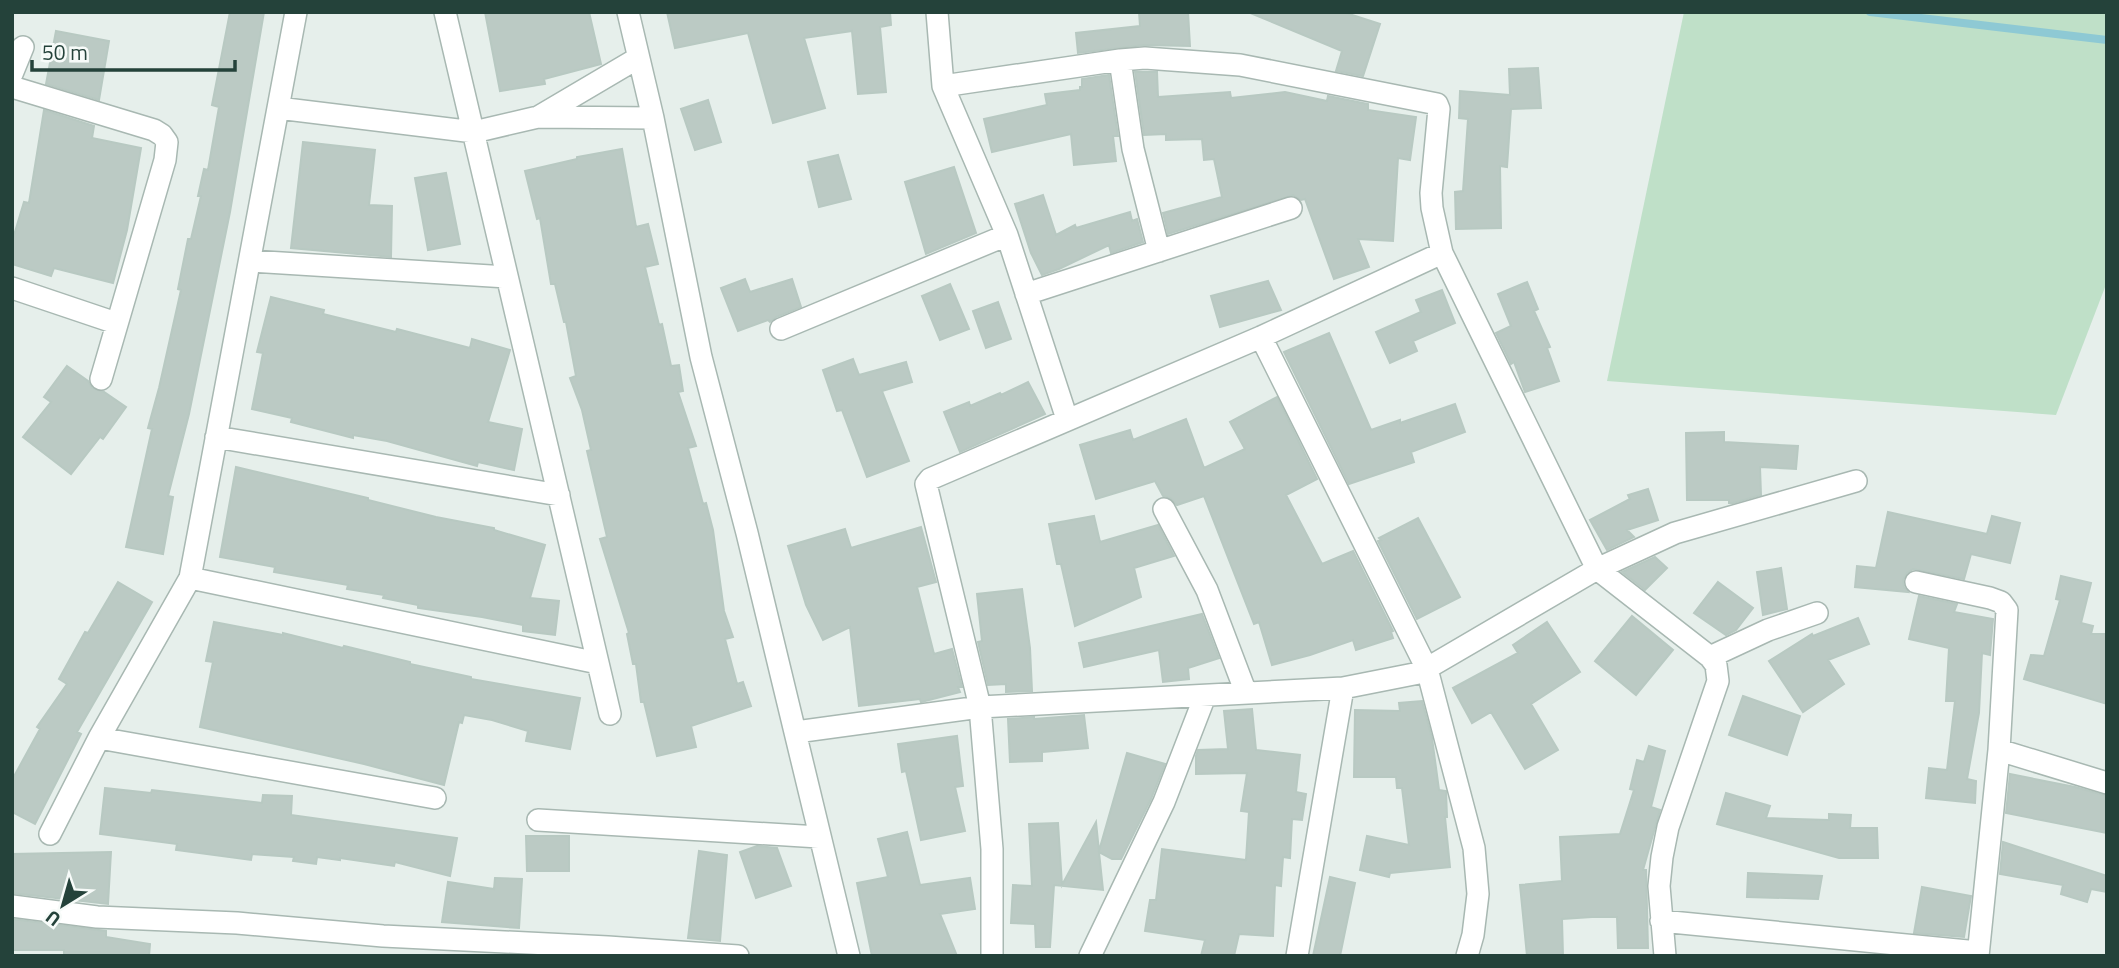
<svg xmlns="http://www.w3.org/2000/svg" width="2119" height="968" viewBox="0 0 2119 968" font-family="'Titillium Web',sans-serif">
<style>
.green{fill:#bfe0c8}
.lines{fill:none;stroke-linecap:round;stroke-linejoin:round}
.stream{stroke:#8ec9d4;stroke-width:8}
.building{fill:#bbcac4;stroke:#b8c9c2;stroke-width:2}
.minor-casing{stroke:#a8b8b2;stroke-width:24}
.minor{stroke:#fff;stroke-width:21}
</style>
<rect width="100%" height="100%" fill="#e6efeb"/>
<path class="green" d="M1684 12H2107V282L2056 415 1607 381Z"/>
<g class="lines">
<path class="stream" d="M1870 12 2107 40"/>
</g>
<path class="building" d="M230 12H264L230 212 189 414 168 496 173 497 163 554 126 547 152 429 148 428 159 388 181 290 178 289 188 239H191L201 196H198L204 169 208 170 219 107 212 105Z
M485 12H589L601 64 544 79 545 84 500 91Z
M667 12H890L891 25 880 27 886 92 858 94 852 31 804 38 825 108 773 123 748 33 675 48Z
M1139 12H1188L1190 46 1144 45 1078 53 1076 33 1140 26Z
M1248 12H1343L1380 24 1363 76 1336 71 1342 51Z
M56 31 109 41 99 100 46 84Z
M1538 68 1541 108 1511 109 1507 167 1500 166 1501 228 1456 229 1455 192 1463 191 1468 119 1459 118 1460 91 1510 95 1509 69Z
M1135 72H1157L1158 97 1230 92 1231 98 1285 92 1327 101 1328 96 1368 104V110L1416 117 1410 160 1398 158 1393 241 1358 239 1369 267 1334 279 1305 199 1301 200 1293 195 1168 234 1163 213 1222 197 1214 159 1204 160 1202 139 1166 140V134L1144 135Z
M1109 75 1118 136H1113L1116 161 1074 165 1071 134 992 152 984 119 1047 105 1045 94 1080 90V87H1082V79Z
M708 100 721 142 695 150 681 109Z
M44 110 94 126 92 138 141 148 127 230 113 283 54 268 51 276 12 264V242L24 202 29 203Z
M303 142 375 150 369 205 392 206 391 257 291 248Z
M622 149 636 227 648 224 658 264 645 267 659 325 662 324 671 366 679 365 683 391 678 392 696 446 688 448 703 504 706 503 713 530 724 611 733 637 725 639 737 684 743 682 751 706 691 726 696 747 657 756 644 702H641L636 664H633L627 634 629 633 600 539 607 537 587 451 591 450 582 410 570 378 576 376 566 322H564L555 284H551L540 218 537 219 525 171 577 159V157Z
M838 155 851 199 819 207 808 162Z
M954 167 976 233 926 254 905 182Z
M446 173 460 244 428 250 415 178Z
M1043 195 1056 235 1075 225 1076 228 1130 212 1132 221 1137 219 1143 242 1111 253 1109 245 1059 269 1042 275 1031 253 1015 204Z
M745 279 750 292 792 279 801 307 776 317 770 322 768 320 738 331 721 288Z
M1268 281 1281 310 1220 327 1211 296Z
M1527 282 1538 309 1534 311 1550 347 1547 348 1559 381 1525 392 1514 362 1511 364 1496 333 1511 326 1498 294Z
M950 284 969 329 940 340 922 296Z
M1442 290 1455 323 1413 341 1417 351 1390 363 1376 332 1421 312 1416 300Z
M271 297 324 310 323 314 396 332 397 329 470 348 472 339 510 350 488 422 522 429 514 470 478 462 477 466 387 441 353 435V438L291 422 292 418 252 409 263 353 257 352Z
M998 302 1011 339 986 348 973 311Z
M1329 333 1371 430 1400 420V423L1455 404 1465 432 1411 452 1414 462 1349 484 1284 352Z
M853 359 859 375 906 362 912 382 882 391 909 461 867 477 842 410 837 411 823 370Z
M67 366 88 381 92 388 104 392 126 407 103 439 100 437 71 474 23 437 51 402 44 397Z
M1028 382 1045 414 960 452 944 412 969 402 970 406 1000 393 1001 395Z
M1277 397 1317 479 1286 495 1322 564 1353 551 1393 631 1391 632 1393 638 1356 650 1353 640 1310 655 1272 665 1259 622 1254 624 1204 496 1177 505 1170 498 1163 496 1155 481 1096 499 1080 445 1130 430 1133 440 1186 419 1204 468 1245 449 1230 422Z
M1724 432V442L1798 446 1796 469 1760 467 1761 495 1733 503H1729V500H1687L1686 433Z
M236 467 368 498V500L436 517 494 528V530L545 545 530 598 559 601 555 635 523 631V625L482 617 418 608V605L383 598 384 595 347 589 348 585 274 572 275 567 220 557Z
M1648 489 1658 520 1627 530 1634 537 1607 550 1590 520 1630 499 1628 495Z
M1888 512 1987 534 1992 516 2020 523 2010 563 1971 554 1964 579 1913 569 1907 573 1903 580 1904 587 1908 592 1855 587 1857 566 1876 568Z
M1094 516 1100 542 1158 525 1174 556 1134 568 1141 597 1075 626 1061 564H1057L1049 524Z
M1418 518 1460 597 1417 619 1378 541 1381 540 1379 538Z
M921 527 936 582 917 587 934 654 952 649 962 687H958L960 692 925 701 921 702 920 699 859 706 850 627 823 640 806 605 788 546 845 529 851 548Z
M1655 557 1667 568 1645 590 1622 572Z
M1781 568 1787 609 1763 615 1757 572Z
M2061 576 2091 583 2081 623 2093 626 2091 634H2107V704L2024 679 2031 655 2044 656 2060 600 2056 599Z
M118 582 152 602 77 732 81 734 35 824 12 812V780L40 729 37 727 67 684 59 679 85 632 88 633Z
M1718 582 1753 608 1736 630 1726 635 1694 613Z
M1022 589 1030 648 1032 691 1006 692V684L988 685 978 642 982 641 977 594Z
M1919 596 1957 604 1954 612 1993 619 1990 655 1982 653 1979 713 1967 779 1976 781 1975 803 1926 798 1929 768 1947 770 1955 701H1946L1949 648 1909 639Z
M1202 614 1219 658 1188 668 1189 679 1163 682 1159 650 1084 667 1079 643Z
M1632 616 1673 650 1636 695 1595 661Z
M1858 618 1869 644 1828 660 1844 684 1803 712 1769 661 1812 634 1813 636Z
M214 622 283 635V633L343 648 344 646 410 662V664L471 677V679L580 698 570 749 526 741 528 731 492 720 464 715 462 723 459 722 444 785 364 764 200 727 213 662 206 661Z
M1547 622 1580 672 1531 704 1558 750 1525 769 1491 712 1472 723 1453 688 1518 653 1513 645Z
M1743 696 1800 716 1787 755 1729 735Z
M1422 701 1432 738 1439 790 1446 791 1447 817H1445L1450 867 1390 873 1389 877 1360 870 1367 836 1409 845 1402 788H1397L1396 777H1354L1355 710 1400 711 1399 703Z
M1252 709 1256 750 1300 755 1296 792 1306 794 1302 820 1292 819 1290 858 1283 857 1281 886 1275 885 1273 936 1239 934 1234 956H1201L1205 940 1145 931 1150 900H1156L1162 849 1246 860 1249 812 1241 811 1247 773 1196 774V756L1198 750 1228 749 1224 711Z
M1084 715 1088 748 1042 752V761L1010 762 1008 719 1034 717V719Z
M957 736 963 786 955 787 965 831 921 840 906 771 902 772 898 744Z
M1649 746 1665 751 1651 807 1660 810 1643 870H1646L1648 948H1618L1617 917H1592L1562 919 1563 956H1527L1520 885 1562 881 1560 837 1620 834 1634 790 1630 789 1637 760 1644 762Z
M1127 753 1165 764 1151 799 1121 859H1112L1099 852 1103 890 1054 885 1050 947H1036L1035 924 1011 923 1013 885 1032 886 1029 824 1058 823 1062 885 1096 822 1099 851Z
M2010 774 2075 787 2107 796V833L2006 813Z
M105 788 151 793 152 790 262 803 263 795 292 796 291 815 457 838 450 876 395 862 394 866 340 858V860L317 857 316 864 293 861 294 857 252 854 251 860 176 850 177 844 100 834Z
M1726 793 1770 806 1766 818 1829 820V814L1851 815 1850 828H1877L1878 858H1839L1717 824Z
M907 832 920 885 970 878 975 909 940 914 957 956H872L857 883 888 877 878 839Z
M526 836H569V871H527Z
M2003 842 2107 876V892L2091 889 2087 902 2061 894 2063 885 2000 874Z
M757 846 777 848 791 886 756 898 740 852Z
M699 851 727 855 720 941 688 938Z
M111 852 108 904 12 893V854Z
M1748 873 1822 876 1818 899 1747 897Z
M1330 877 1355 883 1340 956H1313Z
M495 878 522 879 519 928 442 922 448 882 494 889Z
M1922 887 1971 896 1964 937 1914 933Z
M12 919 106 931V937L150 944 149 956H64V950H12Z"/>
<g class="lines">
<g class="minor-casing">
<path id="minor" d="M445 12 610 714
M628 12 653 118 701 357 747 533 849 956
M937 12 943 86 1007 235 1067 419
M1120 60 1133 149 1159 251
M12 74 23 47
M943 86 1120 60 1145 58 1240 65 1437 104 1439 109 1431 193 1432 208 1442 253 1597 569 1710 657 1716 665 1718 681 1668 827 1662 857 1659 886 1665 956
M12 87 154 130 162 135 167 142 165 160 101 379
M278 108 474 132 538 117 653 118
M538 117 638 58
M250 261 507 277
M12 288 116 323
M1026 294 1291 208
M781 329 1007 235
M1261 337 1427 669 1474 848 1478 894 1473 935 1467 956
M216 437 559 495
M1164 509 1207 590 1246 693
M190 578 598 663
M1916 582 1990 598 2001 602 2007 610 1999 750 1978 956
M1710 657 1768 630 1817 613
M796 732 980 707 1343 688 1419 673 1597 569 1675 533 1856 481
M99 738 435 798
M1999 750 2107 783
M538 820 819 837
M50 834 99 738 190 578 296 12
M12 906 97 917 237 923 383 936 608 947 738 956
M1661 921 1978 952
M992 956V849L980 707 926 484 930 479 1261 337 1442 253
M1090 956 1164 802 1205 696
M1297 956 1343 688"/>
</g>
<use href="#minor" class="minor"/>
</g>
<rect width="2119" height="968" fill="none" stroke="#24423a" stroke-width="28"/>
<g transform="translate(63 905) rotate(217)" stroke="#f7fbf9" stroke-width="5" paint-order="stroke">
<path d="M0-5L12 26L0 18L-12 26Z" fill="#24423a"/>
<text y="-10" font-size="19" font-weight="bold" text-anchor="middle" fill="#24423a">U</text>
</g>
<path d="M32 60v10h203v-10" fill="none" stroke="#24423a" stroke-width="3.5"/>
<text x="42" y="60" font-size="21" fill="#24423a" stroke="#f7fbf9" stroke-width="5" paint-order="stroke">50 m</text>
</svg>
